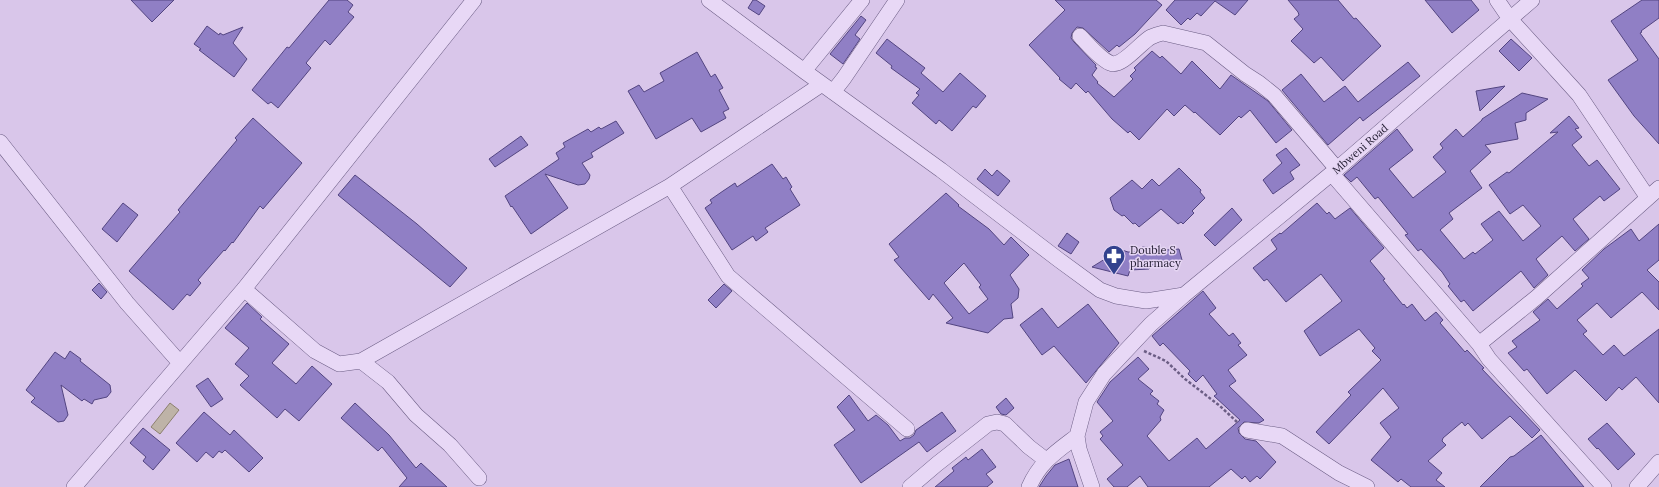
<svg xmlns="http://www.w3.org/2000/svg" width="1659" height="487" viewBox="0 0 1659 487" font-family="Lora,serif">
<style>
.water{fill:#beb3a7;stroke:#8c806e}
.building{fill:#907fc5;stroke:#534581;fill-rule:evenodd}
.lines{fill:none;stroke-linecap:round;stroke-linejoin:round}
.minor-casing{stroke:#6b5d84;stroke-width:16}
.path{stroke:#6b5d84;stroke-width:2.5;stroke-dasharray:3 2;stroke-linecap:butt}
.minor{stroke:#e8d8f6;stroke-width:15}
.labels{text-anchor:middle;dominant-baseline:central;stroke-width:3;stroke-linejoin:round;paint-order:stroke}
.street-label{font-size:11px;fill:#272036;stroke:#e5d5f3}
.poi-label{font-size:11px;fill:#272036;stroke:#e5d5f3;text-anchor:start}
</style>
<rect width="100%" height="100%" fill="#d9c6ea"/>
<path class="water" d="M170 403 179 410 160 434 151 427Z"/>
<path class="building" d="M131 0H174L152 22Z
M329 0H347L353 5 348 12 354 17 330 45 325 40 306 63 311 68 278 108 271 102 268 104 252 90 287 47 289 48Z
M753 0H756L765 6 759 15 748 8Z
M1055 0H1156L1162 5 1135 34 1119 47 1117 45 1109 52 1083 28 1077 27 1072 33 1071 38 1074 42 1096 65 1095 67 1097 68 1092 75 1098 82 1097 83 1114 97 1133 79 1130 76 1136 70 1134 68 1152 51 1160 58 1162 56 1181 74 1192 61 1220 89 1231 75 1268 101 1292 130 1276 143 1250 110 1241 118 1239 116 1220 135 1195 112 1194 113 1185 105 1174 116 1167 109 1139 140 1130 131 1128 133 1112 119 1088 91 1086 93 1076 83 1071 89 1059 79 1060 78 1029 45 1065 10Z
M1175 0H1248L1235 15 1215 1 1201 16 1197 13 1190 20 1188 18 1181 25 1166 10Z
M1288 0H1338L1354 19 1356 18 1381 46 1343 81 1321 57 1314 63 1291 41 1303 29 1294 19 1299 15 1298 12Z
M1425 0H1471L1479 10 1452 33Z
M1642 0H1659V18L1641 31 1642 32 1640 33 1659 59V144L1634 116 1608 80 1638 60 1611 21Z
M861 16 866 20 855 35 860 39 843 64 830 54Z
M207 26 219 35 220 33 223 35 243 27 233 43 247 59 234 77 199 50 201 49 194 44Z
M887 39 925 68 921 73 943 92 960 73 986 96 976 108 973 106 952 131 939 120 936 124 912 103 919 95 916 93 920 89 891 68 892 66 876 53Z
M1511 39 1532 58 1519 71 1499 51Z
M697 52 711 77 715 74 723 88 719 90 729 109 723 112 726 118 701 132 692 118 656 139 628 91 639 85 644 92 664 81 660 73Z
M1408 62 1420 76 1363 121 1360 117 1328 145 1282 90 1301 74 1324 102 1345 86 1358 102Z
M1505 86 1480 111 1476 91Z
M1522 93 1548 99 1526 113V120L1515 123 1518 139 1485 145 1491 152 1470 171 1482 188 1449 213 1453 219 1440 230 1464 259 1473 252 1475 254 1493 240 1481 224 1499 211 1523 241 1541 226 1523 205 1510 214 1489 185 1507 172 1509 173 1558 132 1550 133 1569 116 1579 128 1575 129 1582 137 1572 145 1589 166 1597 160 1620 189 1604 201 1600 196 1573 219 1589 239 1575 251 1562 236 1536 259 1548 275 1534 288 1521 271 1473 311 1464 300 1461 302 1448 286 1450 284 1442 272 1421 249 1418 251 1405 235 1408 234 1378 197 1375 199 1357 177 1351 182 1344 175 1397 129 1413 150 1389 169 1413 198 1446 172 1433 157 1443 148 1440 144 1456 129 1463 137 1482 120V119Z
M253 118 302 163 263 209 260 206 233 243 232 242 225 251 224 250 198 280 201 283 190 296 187 294 173 310 129 271 180 212 178 210 237 140 235 138Z
M616 121 624 133 591 153 593 157 582 163 590 175 589 179 585 184 578 185 545 174 568 208 531 234 512 206 511 207 505 196 559 159 556 153 565 147 563 143 588 129 591 132 599 127 601 129Z
M521 136 528 145 495 167 489 159Z
M1286 148 1300 165 1290 172 1294 179 1273 194 1263 180 1282 163 1276 155Z
M772 164 783 179 786 177 792 187 790 189 800 205 765 228 768 232 756 241 753 236 732 250 705 208 712 203 710 200 723 191 735 183 737 187Z
M1179 168 1201 190 1200 192 1205 198 1192 211 1194 213 1183 224 1181 222 1178 224 1161 209 1139 227 1135 223 1133 224 1124 215 1122 216 1114 210 1110 198 1132 180 1142 189 1152 179 1159 186Z
M985 169 992 176 997 170 1010 181 998 196 977 179Z
M355 175 417 224 467 268 450 287 338 195Z
M946 193 959 205 958 206 989 229 1004 245 1011 237 1029 255 1010 275 1019 289 1018 298 1011 304 1013 318 1004 319 988 333 946 323 953 318 933 294 929 300 894 260 899 257 889 244ZM964 263 981 285 979 287 988 299 969 314 944 283Z
M123 203 138 215 117 242 102 229Z
M1317 203 1327 214 1329 212 1335 219 1350 208 1384 248 1370 261 1385 279 1383 280 1403 305 1404 304 1407 308 1412 304 1425 321 1436 312 1443 320 1440 323 1465 352 1467 350 1484 368 1482 369 1540 430 1532 438 1510 416 1482 439 1468 423 1465 426 1462 422 1443 438 1442 441 1446 445 1428 461 1442 473 1436 480 1445 487H1411L1401 479 1398 482 1371 460 1391 437 1380 423 1399 408 1383 388 1329 444 1316 432 1351 395 1348 392 1381 360 1372 351 1375 348 1359 329 1320 356 1304 331 1342 301 1321 274 1286 302 1267 279 1264 281 1253 268 1277 249 1271 240 1280 233 1281 234Z
M1232 208 1242 220 1215 246 1204 235Z
M1659 224V260L1647 270 1659 282V310L1642 292 1611 318 1597 303 1577 320 1587 331 1583 334 1603 355 1614 345 1624 356 1659 329V403L1636 377 1622 390 1619 387 1606 401 1575 370 1547 394 1527 369 1524 371 1508 353 1517 347 1512 341 1540 320 1533 312 1548 299 1557 309 1583 286 1581 284 1589 278 1582 270 1604 249 1631 229 1639 241Z
M1067 233 1079 242 1071 254 1058 246Z
M1142 247 1156 248 1153 251 1179 249 1182 260 1152 265 1149 269 1130 270 1128 276 1092 267 1113 254 1119 249 1128 252H1137Z
M99 283 107 292 101 299 92 290Z
M724 284 732 291 716 308 708 300Z
M1203 291 1216 308 1209 314 1229 336 1233 333 1241 343 1238 345 1247 355 1228 370 1236 381 1229 386 1264 420 1259 423 1244 422 1238 428 1239 433 1245 439 1256 441 1276 462 1260 479 1257 476 1250 482 1245 476 1242 479 1231 469 1209 487H1148L1140 476 1127 487H1114L1107 479 1123 465 1100 439 1103 436 1100 432 1113 421 1097 402 1110 382 1138 357 1149 369 1138 379 1153 391 1150 394 1159 401 1157 404 1164 410 1160 417 1161 420 1147 436 1169 461 1197 438 1206 449 1240 420 1214 396 1217 394 1203 375 1196 382 1188 374 1190 371 1163 343 1160 346 1152 336Z
M247 303 262 317 260 319 289 344 272 363 296 384 312 366 332 384 299 421 285 409 277 418 240 385 249 376 235 364 249 348 225 328Z
M1088 304 1119 343 1086 383 1054 346 1042 355 1020 325 1042 308 1058 328Z
M70 351 81 359 80 361 110 385 111 392 107 397 94 400 92 404 84 399 82 401 61 385 68 415 64 421 58 422 31 402 35 398 26 390 55 352 65 359Z
M208 378 223 399 211 407 196 386Z
M849 395 868 421 876 415 888 425 900 441 905 438H910L914 435 916 430 942 412 956 431 927 452 919 442 861 483 834 445 855 430 837 407Z
M1006 398 1014 408 1006 415 1001 414 996 407Z
M355 403 389 435 416 468 421 463 447 487H399L407 478 382 447 378 451 341 418Z
M204 412 230 435 234 430 263 458 249 472 225 450 222 453 219 451 213 458 206 452 197 462 176 443Z
M1607 423 1635 454 1618 470 1598 448 1597 449 1588 439Z
M143 428 170 450 153 470 143 461 146 457 130 443Z
M1541 435 1584 487H1480L1510 457 1514 456Z
M982 449 996 467 986 474 993 482 987 487H935L954 471 952 468 966 457 968 460Z
M1069 459 1078 487H1039L1046 476 1055 465Z"/>
<g class="lines">
<g class="minor-casing">
<path id="minor" d="M709 0 804 71 941 170 1059 260 1100 290 1116 296 1146 301 1184 295
M1497 0 1510 19 1579 95 1648 198
M1080 36C1087 43 1100 59 1110 63 1122 68 1141 42 1151 37 1155 35 1158 34 1163 33L1206 43 1245 74 1259 83 1274 95 1337 169
M804 71 862 0
M833 92 844 78 897 0
M0 142 127 303 180 363
M1332 174 1479 344 1489 359 1604 487
M670 186 728 276 907 429
M244 289 315 351 339 364 361 361 670 186 822 84
M1479 344 1537 297 1659 188
M361 361 388 382 416 415 450 445 479 478
M1247 430 1282 436 1339 473 1367 487
M74 487 244 289 474 0
M910 487 937 464 988 424 997 422 1005 424 1029 447 1046 460
M1029 487C1040 462 1056 452 1077 436
M1092 487 1079 449 1077 436 1086 402 1104 374 1151 324 1184 295 1337 169 1532 0
M1637 487 1659 462"/>
</g>
<path class="path" d="M1144 351 1166 361 1185 379 1220 406 1237 422"/>
<use href="#minor" class="minor"/>
</g>
<defs>
<g id="pharmacy-pin" transform="scale(1.15)"><path d="M0 17L-7.5 6A9.5 9.5 0 1 1 7.5 6Z" fill="#32428e" stroke="#e5d5f3"/><path d="M-2-6h4v4h4v4h-4v4h-4v-4h-4v-4h4Z" fill="#fff"/></g>
</defs>
<g fill-rule="evenodd">
<use href="#pharmacy-pin" x="1114" y="256"/>
</g>
<g class="labels">
<g class="street-label">
<text transform="translate(1360 149) rotate(-41)">Mbweni Road</text>
</g>
<g class="poi-label">
<text x="1130" y="250">Double S<tspan x="1130" dy="13">pharmacy</tspan></text>
</g>
</g>
</svg>
